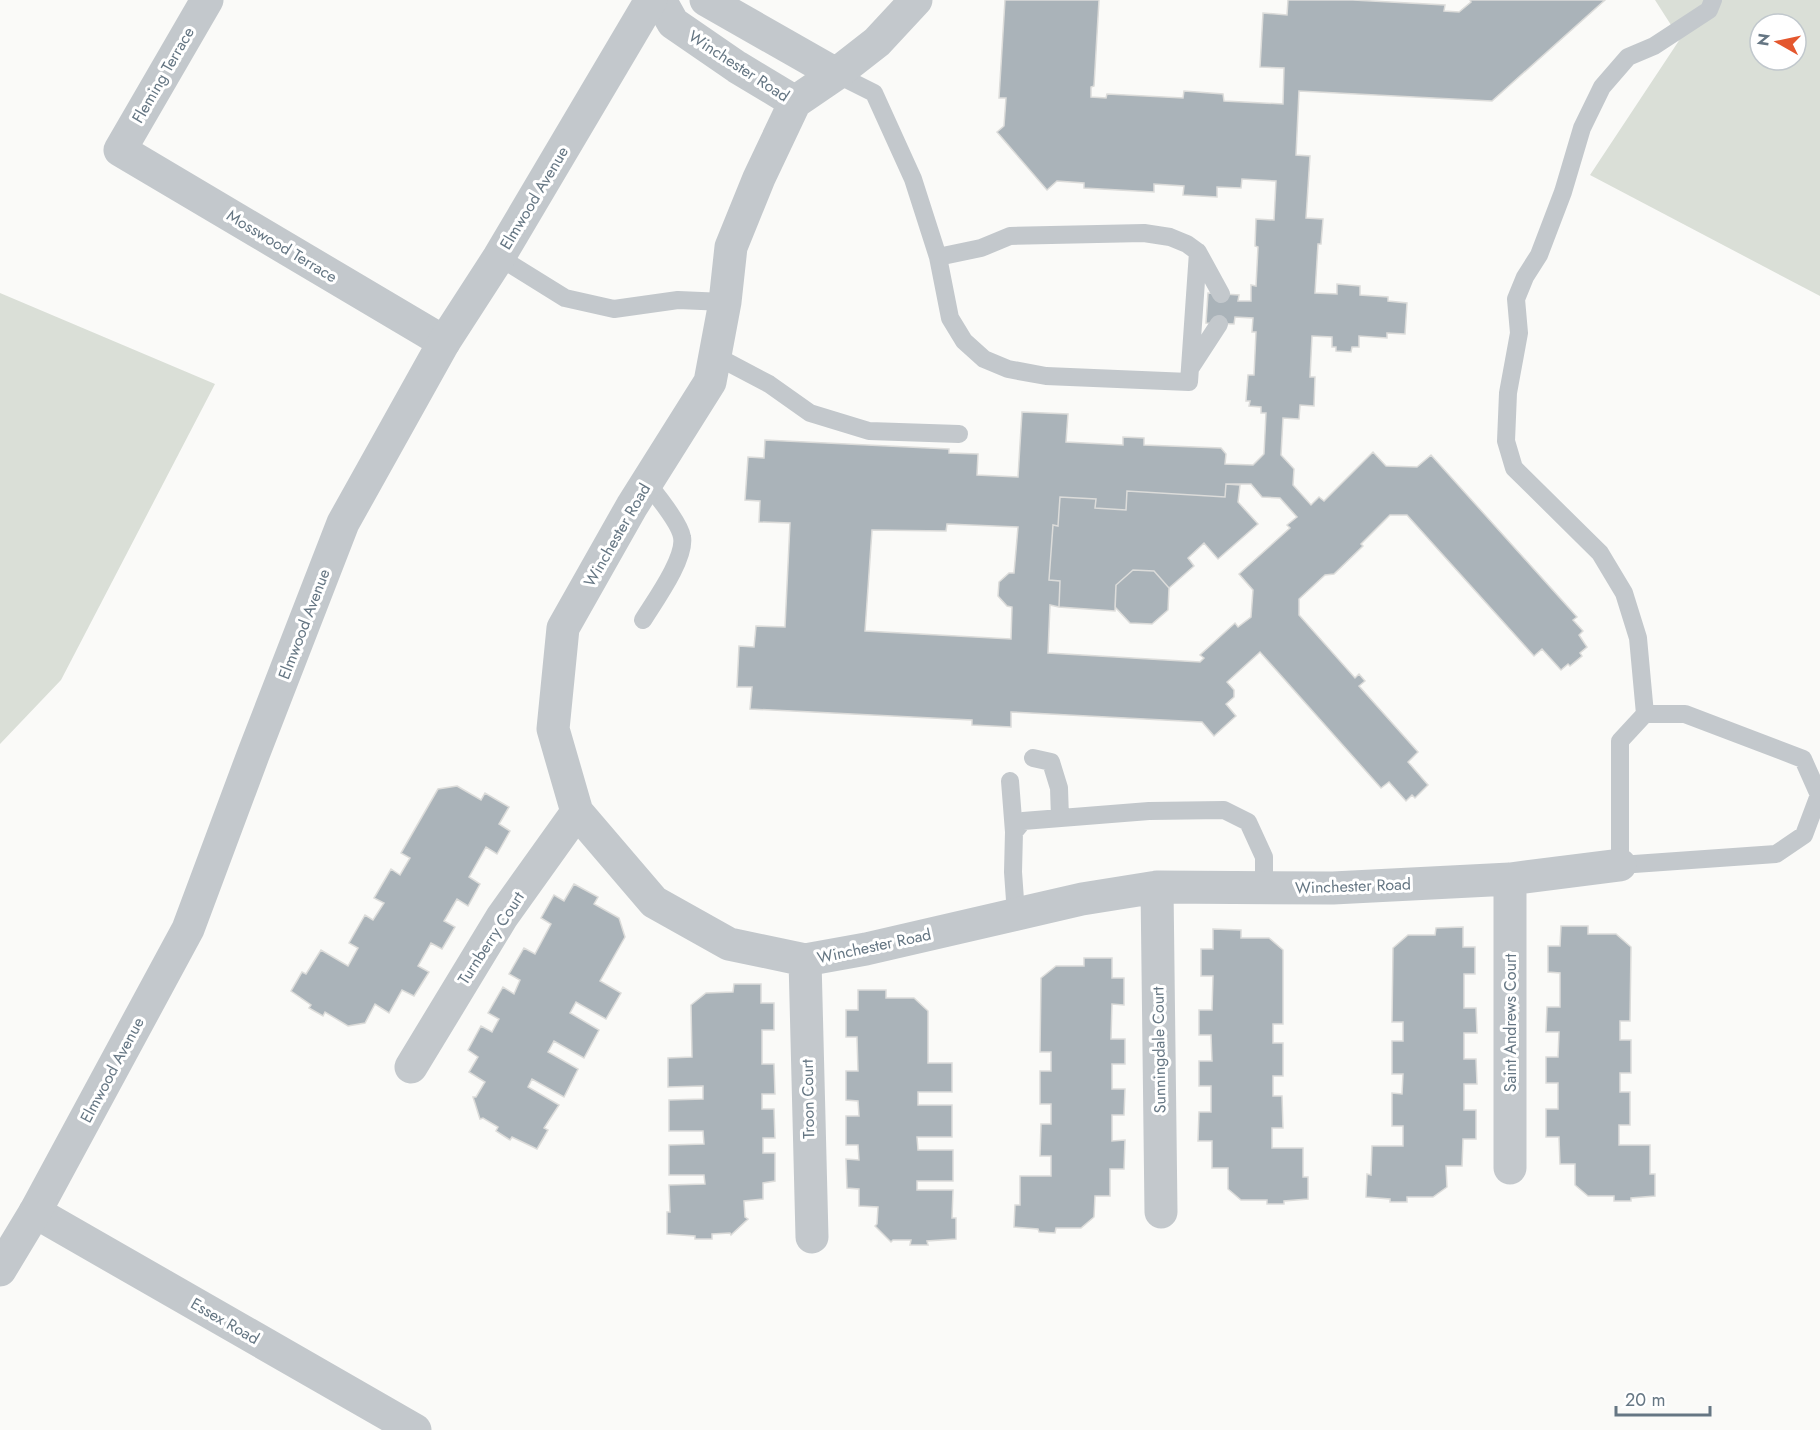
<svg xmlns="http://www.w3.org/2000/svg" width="1820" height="1430" viewBox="0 0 1820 1430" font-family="Jost,sans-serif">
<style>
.green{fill:#dadfd7;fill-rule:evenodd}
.building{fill:#aab3b9;stroke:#dcdcda;stroke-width:1.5;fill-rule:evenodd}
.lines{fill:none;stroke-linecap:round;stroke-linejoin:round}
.service{stroke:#c3c8cc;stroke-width:18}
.minor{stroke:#c3c8cc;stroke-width:33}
.tertiary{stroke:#c3c8cc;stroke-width:33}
.labels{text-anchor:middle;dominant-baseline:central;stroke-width:6;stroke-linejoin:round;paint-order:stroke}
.street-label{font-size:16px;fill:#657683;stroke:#fff}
</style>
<rect width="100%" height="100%" fill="#fafaf8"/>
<path class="green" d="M1655 0H1820V296L1590 175 1680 39ZM1760 24H1796V60H1760Z
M0 293 215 384 61 680 0 744Z"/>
<path class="building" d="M1005 0H1099L1094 86 1091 87V97L1106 98 1107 94 1183 98 1184 91 1223 94 1224 101 1283 104 1284 68 1260 67 1263 13 1287 15 1288 0H1353L1445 5 1444 11 1459 12 1471 2 1470 0H1605L1492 101 1299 91 1296 155 1310 156 1306 218 1323 219 1321 244H1318L1315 293 1337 294V284L1360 286V295L1388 297V301L1407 303 1405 334 1387 333V338L1359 336V347H1352L1351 352 1336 351V347H1332V337L1312 336 1310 377H1315L1314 406 1300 405 1299 419 1283 418 1281 455 1294 469 1293 485 1311 505 1319 497 1324 501 1373 452 1386 466 1417 467 1431 455 1577 617 1573 620 1583 631 1579 635 1587 647 1580 653 1582 656 1570 666 1568 664 1561 670 1542 649 1534 656 1407 515H1390L1361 544 1363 546 1334 574 1325 575 1299 599V615L1355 678 1359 674 1365 681 1359 686 1418 752 1408 762 1428 785 1415 798 1412 795 1406 801 1389 782 1381 788 1260 652 1227 682 1234 690V697L1226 704 1236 716 1214 736 1202 722 1011 712V727L972 725V720L750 709 752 687H737L739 646 754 647 756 626 785 627 790 523 759 522 760 501 745 500 748 457 764 458 765 440 949 449V453L978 454 977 475 1018 477 1022 412 1068 414 1066 442 1123 445V437L1144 438V445L1221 448 1226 454 1225 464 1253 465 1264 454 1266 413H1261V407L1249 406 1250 401H1246L1248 375H1254L1256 332H1252L1253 318 1235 317 1234 324 1206 323 1208 293 1239 295 1238 301H1251V285L1256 286 1258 247 1255 246 1256 219 1274 220 1276 181 1242 179 1241 188 1217 187V197L1183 195 1184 186 1154 184V192L1084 188V183L1057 181 1047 190 997 132 1004 126 1006 98H999ZM1226 484H1251L1262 497 1280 498 1297 517 1287 525 1290 528 1239 574 1253 590 1251 617 1238 627 1235 623 1200 655 1204 658 1200 662 1048 653 1050 605 1059 607 1060 581 1049 580 1053 525 1058 526 1060 497 1096 499 1095 508 1126 510 1127 491 1225 497ZM947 524 1018 527 1014 573H1009L999 582 998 596 1007 606 1012 607 1011 639 865 631 872 530 946 531Z
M1226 484 1240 485 1238 502 1258 524 1218 559 1204 543 1188 558 1194 566 1169 588 1154 571 1133 570 1116 585 1115 611 1059 607 1060 581 1049 580 1053 525 1058 526 1060 497 1096 499 1095 508 1126 510 1127 491 1225 497Z
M1133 570 1154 571 1169 588 1168 610 1152 624 1130 623 1115 607 1116 585Z
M457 786 481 800 485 793 509 807 499 824 510 831 497 854 486 847 469 877 480 884 468 906 457 899 444 921 455 927 442 949 431 943 418 966 429 972 414 996 402 990 389 1013 375 1004 365 1023 348 1026 325 1012 323 1016 309 1008 311 1005 291 991 302 972 306 974 321 950 348 966 358 948 349 943 365 915 373 920 384 903 374 898 391 869 400 875 410 858 401 853 438 789Z
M574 884 598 897 594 904 619 918 625 937 600 981 621 993 606 1019 576 1002 570 1013 599 1030 584 1058 554 1041 548 1052 578 1069 564 1097 532 1079 528 1087 559 1105 544 1128 548 1130 537 1149 512 1137 510 1140 496 1131 498 1127 483 1118 480 1119 473 1097H476L485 1082 469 1072 478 1057 468 1050 481 1026 492 1032 499 1019 488 1013 503 987 514 994 520 980 509 974 524 948 535 954 551 924 541 918 554 895 564 901Z
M1561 926H1588V934H1616L1631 947 1630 1021H1620V1040H1631V1073H1620V1092H1630V1125H1619V1145H1650V1174H1655V1196L1631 1198V1201H1614V1196H1588L1575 1185V1164H1560L1559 1137H1546V1109H1558V1083H1546V1057H1558L1559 1032H1546L1547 1007H1560V973L1548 972V946H1560Z
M1463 927V947H1475V974H1464V1008H1476L1477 1033H1464V1059H1476L1477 1084H1464V1110H1476V1139H1463L1462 1166H1446L1447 1187 1433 1197H1407V1202H1390V1199L1366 1197 1367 1174 1371 1175 1372 1146H1403V1126H1392V1093L1402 1094 1403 1074H1392V1041H1403V1022H1392L1393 948 1408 935H1435L1436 928Z
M1213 929 1241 930V938H1269L1283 950V1024H1273V1043H1283V1076H1273V1096H1282L1283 1128H1272V1148H1303V1177H1308V1199L1284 1201V1204H1267V1200H1241L1228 1189V1168H1212V1141H1198L1199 1112H1211V1086H1199V1061H1212L1211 1035H1199V1010H1212L1213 976H1201V949H1213Z
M1084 958H1112V978H1124V1005L1112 1004 1111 1039H1125V1064H1112V1089H1125L1124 1115H1112V1141L1125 1140 1124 1169H1110V1196H1095L1094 1217 1081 1228H1056L1055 1233 1039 1232 1038 1229 1014 1227 1015 1205H1020V1176H1051V1156H1040L1041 1124H1051V1104H1040V1071H1051V1052H1040L1041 978 1056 966H1084Z
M734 984H761V1003H774V1030H762V1064H774L775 1094H762V1109H774L775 1138H763V1153H775V1181L763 1183V1199L744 1201 745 1217 748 1219 731 1235 730 1233 712 1234V1239H695V1236L667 1234V1212H670L669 1185 705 1184 704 1175H669V1145L704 1144 703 1131H669V1100L703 1099V1086L668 1087V1058L692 1057 691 1005 706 993 733 992Z
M858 990H886V998H914L928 1011V1063H952V1092H918V1105H952V1137H917L918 1150H953V1181H917V1190H953L952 1218H956V1239L927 1241 928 1245H910L911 1240H893L891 1242 875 1226 877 1224 878 1207 859 1206V1189L847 1188 846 1159 859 1160 858 1145H846V1116H859L858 1101 846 1100V1071H858L857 1037H846V1010H858Z"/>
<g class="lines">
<path class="service" d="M836 74 874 93 913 179 938 257 950 318 964 341 984 359 1008 369 1046 376 1189 382 1198 252 1187 244 1170 237 1144 233 1010 236 981 248 938 257
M1198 252 1221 294
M499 257 565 298 614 309 678 300 725 302
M714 355 769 384 810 413 869 431 959 434
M1191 367 1219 324
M643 620C654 602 686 558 682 537 680 524 656 494 647 483
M1645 714 1638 638 1624 593 1600 553 1514 468 1506 441 1508 393 1519 333 1516 299 1525 277 1539 255 1563 192 1582 128 1602 87 1628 57 1654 46 1709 10 1713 0
M1645 714H1685L1803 759 1819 795 1804 835 1776 854 1620 865V741Z
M1033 758 1051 762 1059 788 1060 818
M1010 781 1014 832
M1016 914 1013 872 1014 832 1023 821 1149 811 1224 810 1248 822 1264 857V888"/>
<path class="minor" d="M207 0 120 150 444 342
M660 0 673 23 737 67 795 102
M706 0 836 74
M795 102 759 178 731 247 725 302 710 382 632 506 563 628 553 729 577 812 654 902 729 944 805 960 866 949 1082 899 1157 887 1333 888 1510 879 1620 865
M795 102 836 74 877 42 916 0
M1157 887 1161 1212
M805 960 812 1237
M411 1067 502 917 577 812
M1510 1168V879
M35 1212 415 1430"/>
<path class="tertiary" d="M0 1270 35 1212 188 929 253 755 343 523 444 342 499 257 651 0"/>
</g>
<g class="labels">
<g class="street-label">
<text transform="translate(739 66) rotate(33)">Winchester Road</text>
<text transform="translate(163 75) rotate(-60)">Fleming Terrace</text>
<text transform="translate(534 198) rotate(-59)">Elmwood Avenue</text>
<text transform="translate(282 246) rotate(31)">Mosswood Terrace</text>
<text transform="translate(617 535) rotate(-60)">Winchester Road</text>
<text transform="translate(304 624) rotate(-69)">Elmwood Avenue</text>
<text transform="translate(1353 886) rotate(-2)">Winchester Road</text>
<text transform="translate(491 938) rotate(-57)">Turnberry Court</text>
<text transform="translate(874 946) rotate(-12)">Winchester Road</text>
<text transform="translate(1510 1023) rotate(-90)">Saint Andrews Court</text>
<text transform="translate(1159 1050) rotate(-91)">Sunningdale Court</text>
<text transform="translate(112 1070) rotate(-62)">Elmwood Avenue</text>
<text transform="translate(808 1099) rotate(-91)">Troon Court</text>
<text transform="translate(225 1321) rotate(30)">Essex Road</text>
</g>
</g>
<g transform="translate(1778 42) rotate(279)"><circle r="28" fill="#ffffff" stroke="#c1c8cd" stroke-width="1.5"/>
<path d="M0-4.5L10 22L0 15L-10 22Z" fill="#e4572e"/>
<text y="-9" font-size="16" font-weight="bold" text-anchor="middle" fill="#657683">N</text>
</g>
<path d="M1616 1406v9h94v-9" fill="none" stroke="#657683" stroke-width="3"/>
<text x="1625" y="1406" font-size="18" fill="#657683" stroke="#ffffff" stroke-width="4.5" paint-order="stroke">20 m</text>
</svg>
